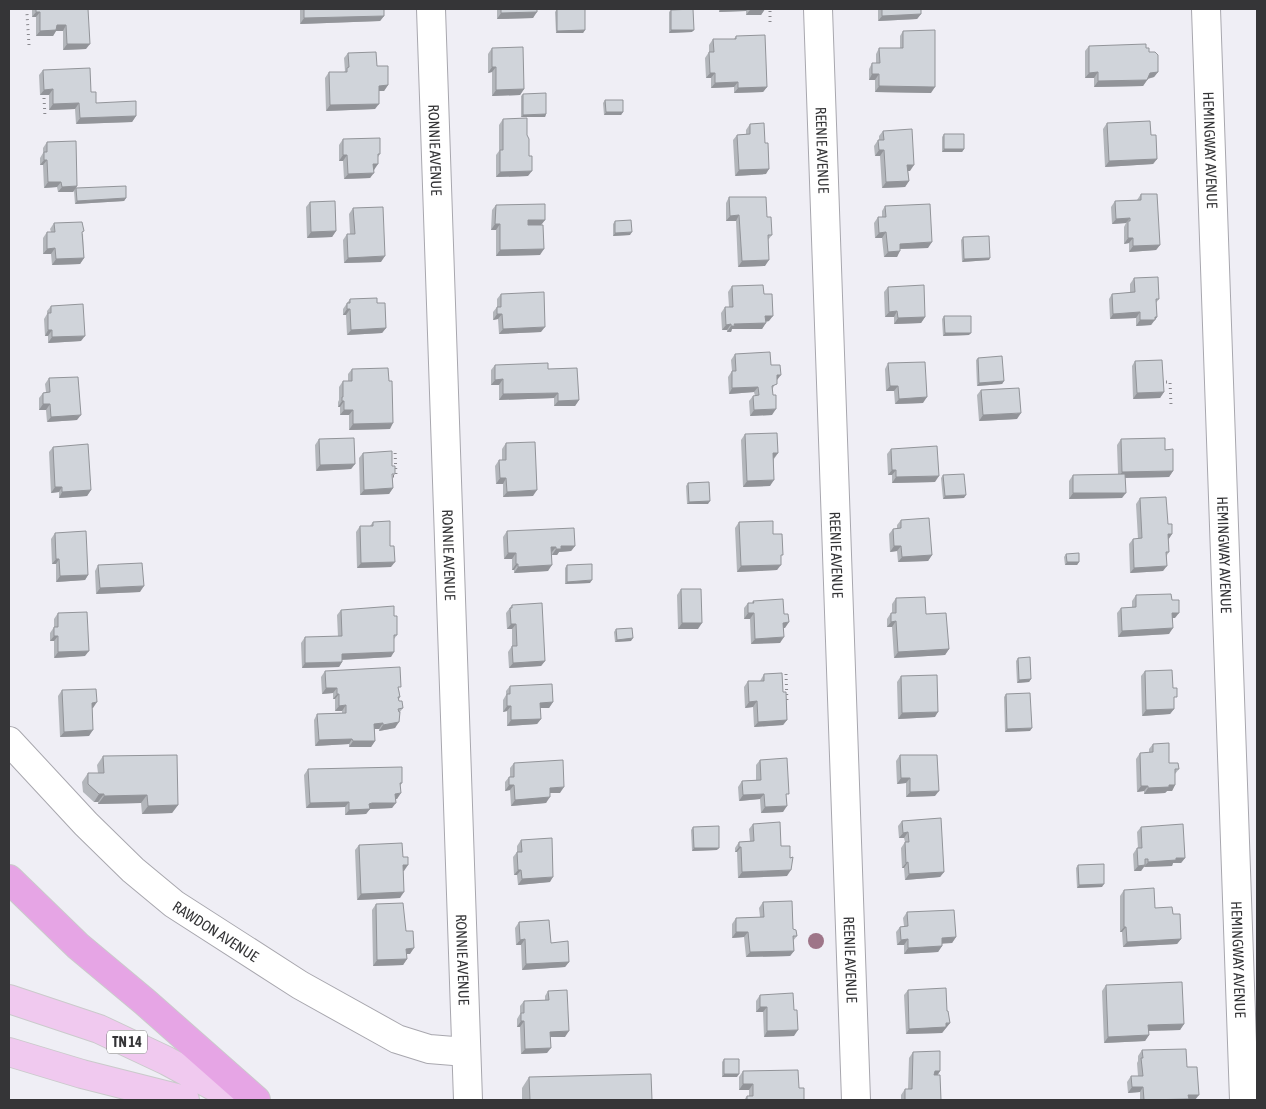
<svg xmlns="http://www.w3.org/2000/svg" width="1266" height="1109" viewBox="0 0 1266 1109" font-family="'Asap Condensed',sans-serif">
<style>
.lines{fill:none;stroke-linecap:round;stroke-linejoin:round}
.street-casing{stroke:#a8a7ae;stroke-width:30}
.primary-casing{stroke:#cacacb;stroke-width:30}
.highway-casing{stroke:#cacacb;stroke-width:30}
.path{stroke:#89888d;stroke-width:3;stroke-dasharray:1 4;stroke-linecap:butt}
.street{stroke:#fff;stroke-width:28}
.primary{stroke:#f0c9ef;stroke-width:28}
.highway{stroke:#e6a5e5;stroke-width:28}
.tree{fill:#9e7588}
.wall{fill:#b3b6bb}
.shaded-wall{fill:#929499}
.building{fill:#d0d4da;stroke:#929499}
.labels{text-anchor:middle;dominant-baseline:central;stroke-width:5;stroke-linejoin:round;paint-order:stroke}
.shield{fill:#fff;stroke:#727273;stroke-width:1}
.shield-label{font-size:14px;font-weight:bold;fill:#353537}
.street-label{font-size:15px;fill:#353537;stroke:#fff}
</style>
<rect width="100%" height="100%" fill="#efeef5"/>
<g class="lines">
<g class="street-casing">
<g id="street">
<path id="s1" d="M431 9 468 1100"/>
<path id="s2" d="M818 9 856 1100"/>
<path id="s3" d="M1206 9 1244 1100"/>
<path id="s4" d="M9 741 86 824 133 870 174 904 300 985 397 1039 429 1049 466 1052"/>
</g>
</g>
<g class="primary-casing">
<path id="primary" d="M9 999 99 1029 167 1061 239 1100
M9 1052 82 1074 185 1100"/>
</g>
<g class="highway-casing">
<path id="highway" d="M9 879 78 946 145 1002 256 1100"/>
</g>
<path class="path" d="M770 22V9
M29 45 27 14H30
M44 98 45 117
M1161 382H1170L1171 405
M393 476H396L395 450
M786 674 787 702"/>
<use href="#street" class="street"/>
<use href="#primary" class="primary"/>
<use href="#highway" class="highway"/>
</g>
<circle class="tree" cx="816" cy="941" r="8"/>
<path class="wall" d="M33 9H88L86 49 63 50V31H56L53 36H36V17H32V10Z
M300 9H384V16L380 21 300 24Z
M497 9H537L533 18 497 19Z
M557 9 585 30 583 33H556L555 12Z
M719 9H765L761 15H746V11L719 12Z
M878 9H921V14L917 19 878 21Z
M671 10 692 32 669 33V12Z
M903 31 931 93 875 92V80H869V69L872 63H876V54L879 48H900V36Z
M736 36 767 87 763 92 734 93V87L711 88V78H706L705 58 709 52V45L713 39H734Z
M1089 46 1146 48 1158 72 1154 77 1148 79 1143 86 1094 87V78H1085V51Z
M492 48 524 89 520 95 492 96V72L488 73V54Z
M348 53 377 66 388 85 384 91H379L375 109 326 111 325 78 329 72H344L345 71 344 58Z
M43 70 91 92 96 103 136 116 132 122 76 124 75 109 49 110V95H40L39 75Z
M523 94 546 114 545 117H521V96Z
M605 100 623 112 621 115H604L603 103Z
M503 119 528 176 496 177V155L499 151V125Z
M1107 123 1151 135 1157 159 1153 164 1105 167 1103 129Z
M750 124 766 174 735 176 733 140 737 135 746 134V130Z
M883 131 910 171H908L909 181 905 187 882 188 880 156H875L874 146 878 140H879V136Z
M944 134 964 149 962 152H942V137Z
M343 139 380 154 378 157 374 170 370 178 344 179 343 161H339V145Z
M47 142 77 186 76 188 126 198 124 201 75 204 74 191 73 192H58L57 187 44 188 43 165H40V158L43 153V148Z
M1141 194 1160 245 1156 250 1129 252V243L1124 244V227L1126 223 1112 224 1111 207 1115 201 1137 200Z
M729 197 772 235 768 240 765 266 738 267 736 221H726V203Z
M310 202 336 231 332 237 307 238 306 207Z
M496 205 545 220 541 225 540 255 496 256V230H491L492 210Z
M885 206 928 248 900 249 897 257H884L882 238H875L874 223 878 217H882V211Z
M353 208 381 262 344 263 343 240 347 234H350L349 214Z
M615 221 630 235 613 236V224Z
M54 223 83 234 84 258 80 264 52 265 51 254H43V238L47 232H51L50 229Z
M963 237 989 260 962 262 961 240Z
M1134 278 1159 299 1156 303 1157 317 1151 325 1136 326V318L1110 319 1109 299 1112 294 1130 293V284Z
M732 286 764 294 769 321 766 322 762 329H732L731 332H727V330H722L721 313 725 307H729L728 292Z
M888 287 925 317 921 323 894 324V317H885L884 292Z
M501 294 541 332 499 334 498 319 493 320V312L497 307V299Z
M350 299 377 303 386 328 382 333 347 335 346 315H343V309Z
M51 306 81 341 48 343V336H45L44 319 47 314V311Z
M944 316 969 335 943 336 942 319Z
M735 354 771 365 777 380 772 390V415L750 416 749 401 753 396H755L754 392 729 394 728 377 732 371 731 360Z
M978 358 1004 381 1002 384 977 386 976 360Z
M1135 361 1164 392 1160 398 1133 399 1132 366Z
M888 363 923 403 895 404 894 391H886L885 369Z
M495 365 548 369 579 400 575 406H554V398L499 400V385H491V370Z
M352 369 390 429 349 430V415H340V407H338V402L339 400V387L343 381H348V374Z
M49 378 77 420 47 422 46 410H39V398L43 393 46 392 45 384Z
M981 390 1017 419 979 421 977 395Z
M745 434 778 453 774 459 770 486 743 487 741 440Z
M319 439 355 464 351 469 316 471 315 445Z
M1121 439 1165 450 1173 471 1169 477 1125 478 1122 498 1069 499V481L1073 475 1118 474 1117 445Z
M506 443 533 496 503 497V484H496L495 466 499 460H502V449Z
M53 447 91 490 87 496 59 498V492L51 493 49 452Z
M891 449 935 482 892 483V475H888L887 454Z
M363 453 392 478 393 488 389 494 360 495 359 458Z
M943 475 964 498 943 499 941 478Z
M688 483 708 504H687L686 486Z
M1140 498 1168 524 1172 534 1168 540 1169 552 1167 555 1163 571 1130 573 1129 544 1133 539H1138L1136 504Z
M901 520 932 555 928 561 898 562 897 551 890 552 889 534 893 529H897V525Z
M373 522 390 546 391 567 357 568 356 532 360 526H370Z
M739 522 773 534 781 558 777 570 737 572 735 528Z
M507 531 575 546 571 551 559 552 557 555H552L551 552 548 571 514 573V570H512V559H504L503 537Z
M55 533 88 575 85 580 56 582V564H52L51 539Z
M1066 554 1079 562 1077 565H1065L1064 557Z
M98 565 140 592 96 594 95 571Z
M567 565 590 583 565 584V568Z
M681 589 698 629H678L677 595Z
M1136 595 1172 600 1175 618H1172L1169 634 1118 637 1117 613 1121 608 1132 607V601Z
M896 598 926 614 949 649 945 655 894 658 892 627H887V619L891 613H892V604Z
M753 601 785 628H783L780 643 751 644 750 619H744V608L748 603H752Z
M512 605 545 661 541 666 509 668 508 652 512 646V629H507L506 613Z
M341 610 394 616 397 635 394 639 391 657 342 660V662L339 667 302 668 301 643 305 637H338L337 615Z
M58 613 85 656 54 658V641H50V633L54 627V619Z
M616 629 631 641 615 642 614 632Z
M1018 658 1031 679 1029 682 1017 683 1016 661Z
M325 671 399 690 400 697 399 699V701L403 708 400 712 395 728 379 731V729H375V741L371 747H349V744L315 746 314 720 317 714 342 713V711H335V699H333V693L322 694 321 677Z
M1145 671 1174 703V709L1170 714 1142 716 1141 676Z
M764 674 783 692 787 720 783 725 754 727 753 707 745 708 744 687 748 681H760Z
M901 676 935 717 898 719 897 682Z
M510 686 553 702 549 708H540L541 719 537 724 507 726V711L503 712V700L506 695V691Z
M62 690 93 708H92L89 736 60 737 58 696Z
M1006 694 1030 731 1005 732 1004 697Z
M1153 744 1169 763 1179 769 1175 774V785L1172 791H1167L1165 793 1144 794V791L1137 792 1136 759 1140 753H1149V749Z
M900 755 935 796 906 797V783L897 784 896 761Z
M103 756 178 805 172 813 142 814 141 803 98 804V802H94L83 792 82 782 88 773H98L97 765Z
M760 760 786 798 783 812 761 813 760 799 739 801 738 787 742 781 756 780V765Z
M514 763 560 793H550L546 803 511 806 510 790 505 791V782L509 777H510V768Z
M308 769 402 783 400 786 397 799H396L392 808 370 809 366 814 345 815V807L306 808 304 775Z
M902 821 944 872 940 877 905 880 904 868H902L901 848 905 842 904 838H899L898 826Z
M753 824 781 846 787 876 738 878 737 852H735V848L739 842 750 841 749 829Z
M693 827 717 850 692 851 691 830Z
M1141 827 1185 858 1181 863H1173L1172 866 1144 867 1141 871H1134L1133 854 1137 848H1138L1137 832Z
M521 840 550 882 518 885 517 875H514L513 857 517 852V846Z
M359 845 404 871H403L400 898 357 900 355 850Z
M1078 865 1102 887 1077 888 1076 868Z
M1124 890 1155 908 1173 914 1181 939 1177 944 1123 947 1122 932H1120V896Z
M763 902 793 929 797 936 793 941 794 951 790 956 746 957 744 937 732 938V924L736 918 760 917 759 908Z
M376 904 406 931 410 954H406L407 959 403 965 373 966 372 910Z
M907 912 956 937 952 943H942V946L938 952 904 954V945H897L896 932 900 927 904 926 903 918Z
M519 922 551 943 569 962 565 967 522 970 521 945H516L515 928Z
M1106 985 1184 1024 1180 1030 1148 1031 1149 1035 1145 1041 1104 1043 1102 991Z
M908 990 947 1011 950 1023 942 1033 906 1034 904 995Z
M548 991 565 1037H550L547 1053 521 1054 520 1027H517V1019L520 1014V1006L524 1001 545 1000V996Z
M760 995 794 1036 764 1037 763 1012H756V1001Z
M1142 1050 1187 1067 1195 1100H1140V1092L1128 1093 1127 1082 1131 1076H1138L1137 1063 1138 1061V1056Z
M913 1052 940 1071 938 1075 941 1100H901V1095L905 1089H908L909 1058Z
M724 1059 737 1077H722V1062Z
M743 1071 799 1088 804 1100H744L747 1096H749V1090H739V1077Z
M529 1077 652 1100H522V1088Z"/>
<path class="shaded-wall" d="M721 9H748L746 11 719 12Z
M765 9 761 15H746L750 10Z
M36 12H40L36 17H32Z
M537 12 533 18 497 19 501 13Z
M921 14 917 19 878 21 882 16Z
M384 16 380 21 300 24 304 18Z
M57 25H66L63 31H56L53 36H36L40 31Z
M585 30 583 33H556L557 31Z
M671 30H694L692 32 669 33Z
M67 44H90L86 49 63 50Z
M492 67H496L492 72 488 73Z
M1098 72 1094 78H1085L1089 73Z
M1158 72 1154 77 1146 79 1150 73Z
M710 73H715L711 78H706Z
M872 74H879L875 80H869Z
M1147 80 1143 86 1094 87 1098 81Z
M738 82 734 87 711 88 715 83Z
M388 85 384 91H375L379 86Z
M879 86 935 87 931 93 875 92Z
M767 87 763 92 734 93 738 88Z
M53 89 49 95H40L44 90Z
M524 89 520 95 492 96 496 90Z
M79 103 75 109 49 110 53 104Z
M379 104 375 109 326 111 330 105Z
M606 112H623L621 115H604Z
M546 114 545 117H521L523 115Z
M136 116 132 122 76 124 80 118Z
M944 149H964L962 152H942Z
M879 150H884L880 156H875Z
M343 155H347L343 161H339Z
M1157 159 1153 164 1105 167 1109 161Z
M44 160H47L43 165H40Z
M373 164H378L374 170H369Z
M907 165H914L910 171H903Z
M769 169 766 174 735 176 739 170Z
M532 171 528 176 496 177 500 172Z
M374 173 370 178 344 179 348 174Z
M909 181 905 187 882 188 886 182Z
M48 182H61L57 187 44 188Z
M77 186 73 192H58L62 187Z
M126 198 124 201 75 204 77 201Z
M739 215 736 221H726L730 216Z
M1130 218 1126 223 1112 224 1116 219Z
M528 220H545L541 225H524Z
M495 224H500L496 230H491Z
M336 231 332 237 307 238 311 232Z
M632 232 630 235 613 236 615 233Z
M886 232 882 238H875L879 233Z
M1128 238H1133L1129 243 1124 244Z
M932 242 928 248 896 249 900 244Z
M1160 245 1156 250 1129 252 1133 246Z
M55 248 51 254H43L47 249Z
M544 249 540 255 496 256 500 250Z
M900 251 897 257H884L888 252Z
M385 256 381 262 344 263 348 258Z
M84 258 80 264 52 265 56 259Z
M990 258 989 260 962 262 964 259Z
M769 260 765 266 738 267 742 261Z
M347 309H350L346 315H343Z
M897 311 894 317H885L889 312Z
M1140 312 1136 318 1110 319 1113 314Z
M497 314H502L498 319 493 320Z
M765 316H773L769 321 761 322Z
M925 317 921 323 894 324 898 318Z
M1155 317H1157L1151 325 1136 326 1140 320Z
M766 323 762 329H732L731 332H727L731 326 734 324Z
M731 324 727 330H722L726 325Z
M545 327 541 332 499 334 503 329Z
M386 328 382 333 347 335 351 330Z
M48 330H52L48 336H45Z
M945 333H971L969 335 943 336Z
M85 336 81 341 48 343 52 337Z
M777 375H781L777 380Z
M503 379 499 385H491L495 380Z
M1004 381 1002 384 977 386 979 383Z
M890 386H898L894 391H886Z
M758 387 754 392 729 394 732 388Z
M1164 392 1160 398 1133 399 1137 393Z
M558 393 554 398 499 400 503 394Z
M927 397 923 403 895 404 899 399Z
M579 400 575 406H554L558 401Z
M342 401H344L340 407H338Z
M43 404H50L46 410H39Z
M776 409 772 415 750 416 754 410Z
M344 410H353L349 415H340Z
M1021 413 1017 419 979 421 983 415Z
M81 415 77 420 47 422 51 417Z
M393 423 390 429 349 430 353 424Z
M773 453H778L774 458 769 459Z
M355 464 351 469 316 471 320 465Z
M892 470H896L892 475H888Z
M1173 471 1169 477 1118 478 1122 472Z
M939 476 935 482 892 483 896 477Z
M500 478H506L503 484H496Z
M774 480 770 486 743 487 747 481Z
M55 487H62L59 492 51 493Z
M393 488 389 494 360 495 364 490Z
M91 490 87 496 59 498 62 492Z
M537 490 533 496 503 497 507 492Z
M1073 493H1126L1122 498 1069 499Z
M966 495 964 498 943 499 945 496Z
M710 501 708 504H687L689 502Z
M1168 534H1172L1168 540H1164Z
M561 546H575L571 551 559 552 557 555H552L556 549Z
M894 546H901L897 551 890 552Z
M551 547H556L552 552H547Z
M508 553H516L512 559H504Z
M932 555 928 561 898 562 902 557Z
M56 559H59L56 564H52Z
M395 562 391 567 357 568 361 563Z
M1067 562H1079L1077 565H1065Z
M516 564H518L514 570H512Z
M552 565 548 571 514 573 518 567Z
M781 565 777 570 737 572 741 566Z
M1167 566 1163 571 1130 573 1134 568Z
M88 575 85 580 56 582 60 576Z
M592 580 590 583 565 584 567 582Z
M144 586 140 592 96 594 100 588Z
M748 613H754L750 619H744Z
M1172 613H1179L1175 618H1168Z
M896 621 892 627H887L891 622Z
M789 622 785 628H779L783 623Z
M682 623H702L698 629H678Z
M511 624H516L512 629H507Z
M1173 628 1169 634 1118 637 1122 631Z
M54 636H58L54 641H50Z
M784 637 780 643 751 644 755 639Z
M633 638 631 641 615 642 617 640Z
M949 649 945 655 894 658 898 652Z
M89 651 85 656 54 658 58 652Z
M394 652 391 657 338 660 342 654Z
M545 661 541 666 509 668 513 663Z
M342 662 339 667 302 668 305 663Z
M1031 679 1029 682 1017 683 1019 680Z
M326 688H337L333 693 322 694Z
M337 694H339L335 699H333Z
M757 701 753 707 745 708 749 702Z
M97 702 93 708H88L92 703Z
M553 702 549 708H536L540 703Z
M346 705 342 711H335L339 706Z
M507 706H511L507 711 503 712Z
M1174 709 1170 714 1142 716 1146 710Z
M938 712 935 717 898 719 902 713Z
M541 719 537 724 507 726 511 720Z
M787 720 783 725 754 727 758 722Z
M399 722 395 728 379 731 383 725Z
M383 723 379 729H370L374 724Z
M1032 728 1030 731 1005 732 1007 729Z
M93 730 89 736 60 737 64 732Z
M352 739 349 744 315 746 319 740Z
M353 741H375L371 747H349Z
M901 778H910L906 783 897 784Z
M509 785H514L510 790 505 791Z
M1169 785H1175L1172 791H1167L1165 793 1144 794 1148 788Z
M1141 786H1148L1144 791 1137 792Z
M564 787 560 793H546L550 788Z
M939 791 935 796 906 797 910 792Z
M401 793 397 799H391L395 794Z
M99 794H104L98 802H94Z
M764 794 760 799 739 801 743 795Z
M147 795 141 803 98 804 104 796Z
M550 797 546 803 511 806 515 800Z
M349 802 345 807 306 808 310 803Z
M372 803H396L392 808 370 809 366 814 345 815 349 810Z
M178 805 172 813 142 814 148 806Z
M787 806 783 812 761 813 765 807Z
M908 832 904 838H899L903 833Z
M739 847H741L737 852H735Z
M694 848H719L717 850 692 851Z
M1176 858H1185L1181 863H1173L1172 866 1144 867 1148 862Z
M908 862 904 868H902L906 863Z
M403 865H408L404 871H399Z
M1145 865 1141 871H1134L1138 866Z
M518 870H521L517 875H514Z
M791 870 787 876 738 878 742 872Z
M944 872 940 877 905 880 909 874Z
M553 877 550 882 518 885 522 879Z
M1104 884 1102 887 1077 888 1079 885Z
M404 892 400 898 357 900 361 894Z
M1124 927H1126L1122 932H1120Z
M736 932H748L744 937 732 938Z
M956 937 952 943 938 944 942 938Z
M525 939 521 945H516L520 940Z
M908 939 904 945H897L901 940Z
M1181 939 1177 944 1123 947 1127 942Z
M942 946 938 952 904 954 908 948Z
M414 948 410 954H402L406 949Z
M794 951 790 956 746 957 750 952Z
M407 959 403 965 373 966 377 960Z
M569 962 565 967 522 970 526 964Z
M760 1007H767L763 1012H756Z
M521 1021H524L520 1027H517Z
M950 1023 942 1033 906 1034 909 1029Z
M1184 1024 1180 1030 1144 1031 1148 1025Z
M798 1030 794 1036 764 1037 767 1031Z
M569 1031 565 1037H546L550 1032Z
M1149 1035 1145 1041 1104 1043 1108 1037Z
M551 1048 547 1053 521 1054 525 1049Z
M935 1071H940L936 1077H931Z
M724 1074H739L737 1077H722Z
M743 1084H753L749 1090H739Z
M1132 1087H1143L1140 1092 1128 1093Z
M1188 1095H1199L1195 1100H1164Z"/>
<path class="building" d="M36 9H88L90 44H67L66 25H57L56 30 40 31V12H36Z
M304 9H384V16L304 18Z
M501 9H537V12L501 13Z
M557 9H585V30L557 31Z
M693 9 694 30H671V10Z
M750 9H765L750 10Z
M882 9H921V14L882 16Z
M935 30V87L879 86V74H872V63H880L879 48H903V31Z
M765 35 767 87 738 88V82L715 83V73H710L709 52H714L713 39H736V36Z
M1146 44V48H1149V52H1155L1158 55V72L1150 73 1147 80 1098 81V72L1089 73V46Z
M523 47 524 89 496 90V67H492V48Z
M376 52 377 66H388V85L379 86V104L330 105 329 72H347V68L349 67 348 53Z
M90 68 91 92H96V103L136 101V116L80 118 79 103 53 104V89L44 90 43 70Z
M546 93V114L523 115V94Z
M605 100H623V112H606Z
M527 118V135L529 139V156H532V171L500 172V150H503V119Z
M1150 121 1151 135H1156L1157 159 1109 161 1107 123Z
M764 123 765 143H768L769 169 739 170 737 135 750 134V124Z
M912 129 914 165H907L909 181 886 182 884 150H879L878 140H884L883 131Z
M944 134H964V149H944Z
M380 138V154H378V164H373L374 173 348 174 347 155H343V139Z
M76 141 77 186 62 187 61 182H48L47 160H44V152H47V142Z
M126 186V198L77 201 76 188Z
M1141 194H1157L1160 245 1133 246V238H1128V221H1130V218L1116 219 1115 201 1141 200Z
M729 197H766L767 217H771L772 235H768L769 260 742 261 739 215 730 216Z
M335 201 336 231 311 232 310 202Z
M545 204V220H528V225H543L544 249 500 250V224H495L496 205Z
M930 204 932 242 900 244V251L888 252 886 232 879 233 878 217H886L885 206Z
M383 207 385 256 348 258 347 234H355L353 208Z
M631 220 632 232 615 233V221Z
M82 222 84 231 82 232 84 258 56 259 55 248 47 249V232H55L54 223Z
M989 236 990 258 964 259 963 237Z
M1158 277 1159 299H1156L1157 317H1155V320H1140V312L1113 314 1112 294 1135 292 1134 278Z
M763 285 764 294H772L773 316H765L766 323 734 324 735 326H731V324L726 325 725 307H733L732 286Z
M924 285 925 317 898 318 897 311 889 312 888 287Z
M544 292 545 327 503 329 502 314H497V307H501V294Z
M377 298V303H385L386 328 351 330 350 309H347V303H350V299Z
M83 304 85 336 52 337V330H48V313H51V306Z
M944 316H971V333H945Z
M770 352 771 365H780L781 375H777V384L772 386 773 395H776V409L754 410 753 396 759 395 758 387 732 388V371H736L735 354Z
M1002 356 1004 381 979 383 978 358Z
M1162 360 1164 392 1137 393 1135 361Z
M925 362 927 397 899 399 898 386H890L888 363Z
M548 363V369L577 368 579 400 558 401V393L503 394V379L495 380V365Z
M388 368 389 381H392L393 423 353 424V410H344V401H342V397H343V381H352V369Z
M78 377 81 415 51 417 50 404H43V393L50 392 49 378Z
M1019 388 1021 413 983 415 981 390Z
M777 433 778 453H773L774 480 747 481 745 434Z
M354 438 355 464 320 465 319 439Z
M1165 438V450L1173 449V471L1122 472 1121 439Z
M535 442 537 490 507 492 506 478H500L499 460H506V443Z
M88 444 91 490 62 492V487H55L53 447Z
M937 446 939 476 896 477V470H892L891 449Z
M392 451V466H395V474H392L393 488 364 490 363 453Z
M964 474 966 495 945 496 943 475Z
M1125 474 1126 493H1073V475Z
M709 482 710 501 689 502 688 483Z
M1166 497 1168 524H1172V534H1168L1169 552H1166L1167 566 1134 568 1133 539 1142 538 1140 498Z
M929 518 932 555 902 557 901 546H894L893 529 901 528V520Z
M390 521V546H394L395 562 361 563 360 526H373V522Z
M773 521V534H782L783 555H781V565L741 566 739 522Z
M574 528 575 546H561V549H556V547H551L552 565 518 567V564H516V553H508L507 531Z
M86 531 88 575 60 576 59 559H56L55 533Z
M1079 553V562H1067L1066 554Z
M142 563 144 586 100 588 98 565Z
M592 564V580L567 582V565Z
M681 589H701L702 623H682Z
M1171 594 1172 600H1179V613H1172L1173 628 1122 631 1121 608 1136 607V595Z
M925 597 926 614 946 613 949 649 898 652 896 621 891 622V613H896V598Z
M783 599 784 614H788L789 622 783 623 784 637 755 639 754 613H748V603H754L753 601Z
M542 603 545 661 513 663 512 646H517L516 624H511L510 608H512V605Z
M394 606V616H397V635H394V652L342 654V662L305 663V637L342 636 341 610Z
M87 612 89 651 58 652V636H54V627H58V613Z
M632 628 633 638 617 640 616 629Z
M1030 657 1031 679 1019 680 1018 658Z
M400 667 401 687H398L400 697H398L399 701H402L403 708 398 709 399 712H400L399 722 383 725V723L374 724 375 741H353L352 739 319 740 317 714 346 713V705L339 706V694H337V688H326L325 671Z
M1172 670 1173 688H1177V697H1174V709L1146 710 1145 671Z
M782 673 783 692H786L787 720 758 722 757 701 749 702 748 681H764V674Z
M937 675 938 712 902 713 901 676Z
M552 684 553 702 540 703 541 719 511 720V706H507V694H510V686Z
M96 689 97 702 92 703 93 730 64 732 62 690Z
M1030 693 1032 728 1007 729 1006 694Z
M1169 743V763H1178L1179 769H1175V785H1169V787L1148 788V786H1141L1140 753 1153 752V744Z
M177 755 178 805 148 806 147 795 104 796V794H99L88 784V773H104L103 756Z
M900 755H937L939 791 910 792V778H901Z
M787 758 789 794H786L787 806 765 807 764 794 743 795 742 781 761 780 760 760Z
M563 760 564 787 550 788V797L515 800 514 785H509V777H514V763Z
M402 767V783H400L401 793 395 794 396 803H372L369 804 370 809 349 810V802L310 803 308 769Z
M941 818 944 872 909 874 908 862 906 863 905 842H909L908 832 903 833 902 821Z
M780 822 781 846H790V858L793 857 791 870 742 872 741 847H739V842L754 841 753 824Z
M1183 824 1185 858H1176V860L1148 862V859H1145V865L1138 866 1137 848H1142L1141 827Z
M719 826V848H694L693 827Z
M552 838 553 877 522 879 521 870H518L517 852H522L521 840Z
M402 843 403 857H408V865H403L404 892 361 894 359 845Z
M1104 864V884L1079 885 1078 865Z
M1154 888 1155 908 1172 907 1173 914H1180L1181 939 1127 942 1126 927H1124V890Z
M792 901 793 929 796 930 797 936H793L794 951 750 952 748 932H736V918L764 917 763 902Z
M403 903 406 931H413L414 948 406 949 407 959 377 960 376 904Z
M954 910 956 937 942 938V946L908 948V939L901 940 900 927 908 926 907 912Z
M549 920 551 943 568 941 569 962 526 964 525 939 520 940 519 922Z
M1182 982 1184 1024 1148 1025 1149 1035 1108 1037 1106 985Z
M946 988 947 1011H948L950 1023H946V1027L909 1029 908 990Z
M567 990 569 1031 550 1032 551 1048 525 1049 524 1021H521V1013H524V1001L549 1000 548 991Z
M793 993 794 1010H797L798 1030 767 1031V1007H760V995Z
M1186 1049 1187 1067H1197L1199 1095H1188L1189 1099 1144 1100 1143 1087H1132L1131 1076H1143L1141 1058H1143L1142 1050Z
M940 1051V1071H935L934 1075H940L941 1100H905V1089H912L913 1052Z
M724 1059H739V1074H724Z
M798 1070 799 1088H804V1100H747V1096H753V1084H743V1071Z
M651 1074 652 1100H530L529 1077Z"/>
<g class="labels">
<rect class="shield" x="107" y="1030.5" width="40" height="23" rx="4"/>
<g class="shield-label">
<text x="127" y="1042">TN 14</text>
</g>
<g class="street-label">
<text stroke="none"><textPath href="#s1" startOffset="141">RONNIE AVENUE</textPath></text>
<text stroke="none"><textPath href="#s2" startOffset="141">REENIE AVENUE</textPath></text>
<text stroke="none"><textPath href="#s3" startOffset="141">HEMINGWAY AVENUE</textPath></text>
<text stroke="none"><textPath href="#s1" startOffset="546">RONNIE AVENUE</textPath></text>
<text stroke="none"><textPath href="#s2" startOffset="546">REENIE AVENUE</textPath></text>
<text stroke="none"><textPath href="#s3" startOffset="546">HEMINGWAY AVENUE</textPath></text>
<text stroke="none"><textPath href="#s4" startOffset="282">RAWDON AVENUE</textPath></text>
<text stroke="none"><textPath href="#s1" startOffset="951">RONNIE AVENUE</textPath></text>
<text stroke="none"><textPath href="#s2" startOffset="951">REENIE AVENUE</textPath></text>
<text stroke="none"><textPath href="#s3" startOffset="951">HEMINGWAY AVENUE</textPath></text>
</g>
</g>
<rect width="1266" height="1109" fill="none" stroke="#353537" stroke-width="20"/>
</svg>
